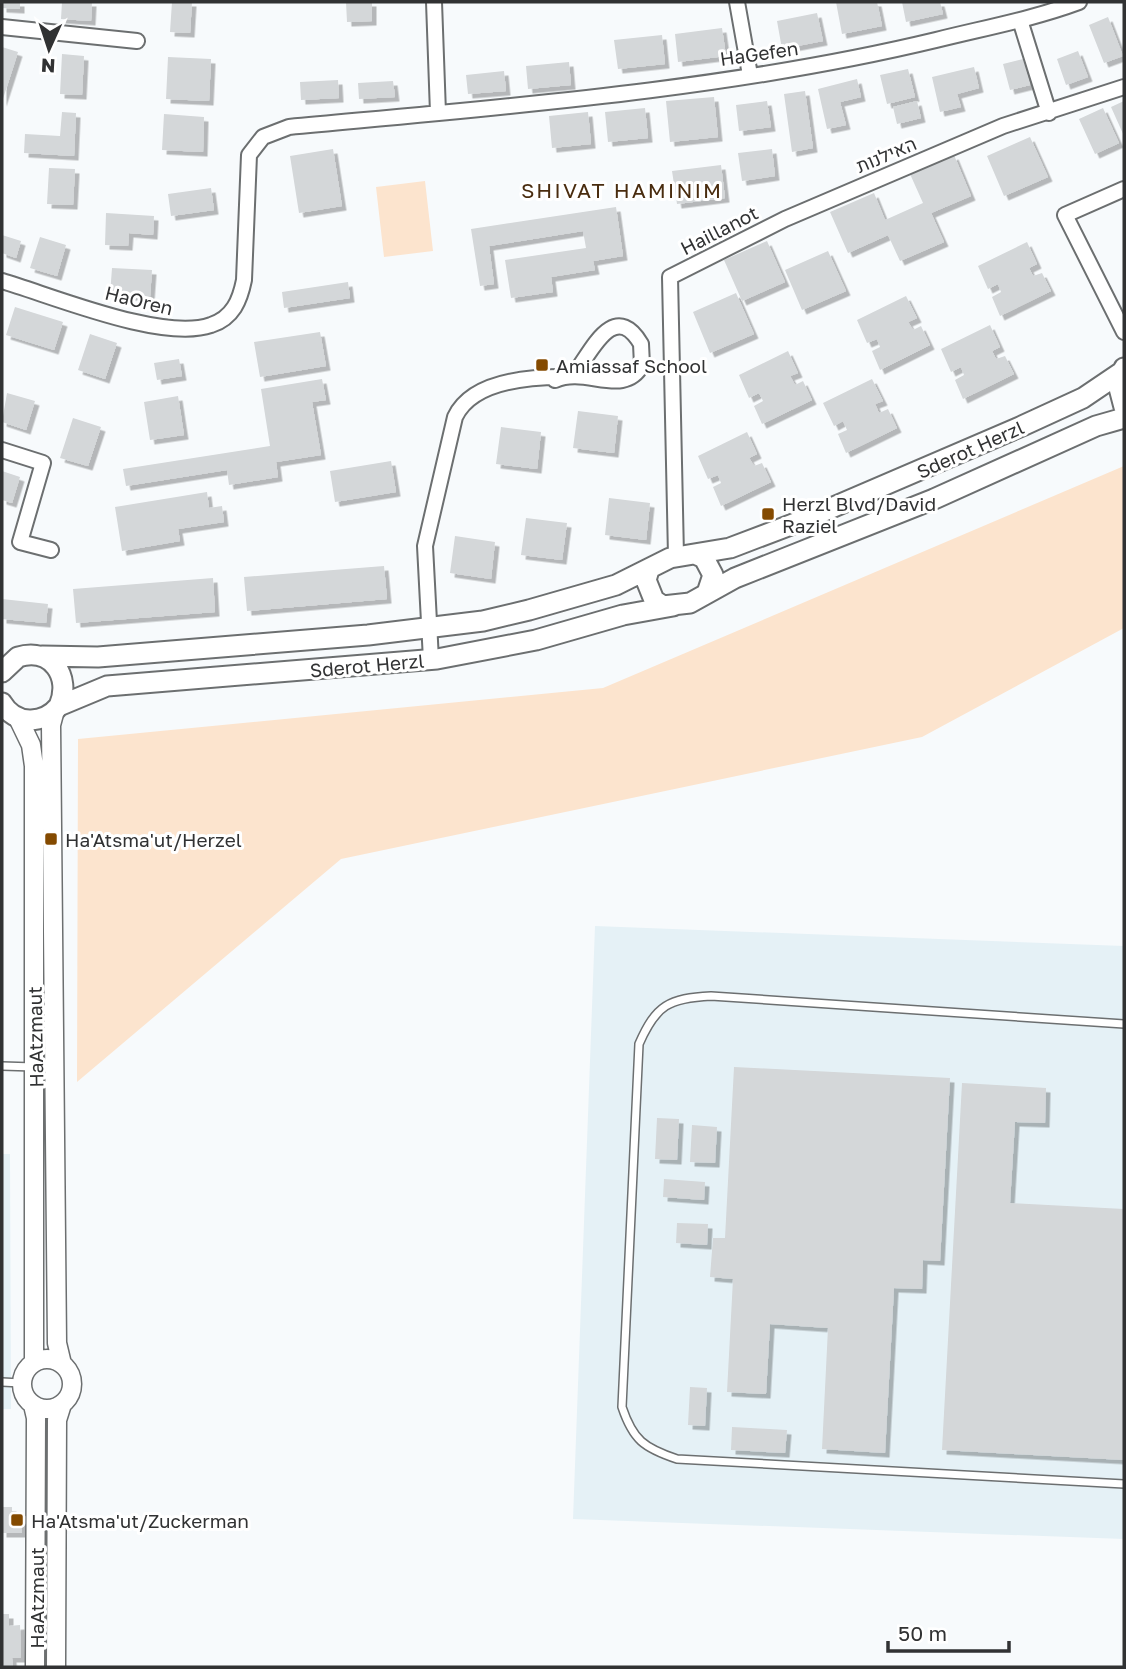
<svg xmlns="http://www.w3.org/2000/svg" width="1126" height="1669" viewBox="0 0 1126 1669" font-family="'Golos Text',Heebo,sans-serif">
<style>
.built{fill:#e5f1f6}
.green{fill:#fce4ce}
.building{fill:#d4d7d9;filter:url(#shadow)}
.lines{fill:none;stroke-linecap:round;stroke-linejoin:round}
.service-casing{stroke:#6c6f70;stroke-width:10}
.minor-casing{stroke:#6c6f70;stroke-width:18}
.tertiary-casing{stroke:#6c6f70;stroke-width:21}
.secondary-casing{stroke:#6c6f70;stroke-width:23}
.service{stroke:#fff;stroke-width:7}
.minor{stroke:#fff;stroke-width:14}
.tertiary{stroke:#fff;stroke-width:18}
.secondary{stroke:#fff;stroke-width:19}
.poi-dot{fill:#844a00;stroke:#fff;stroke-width:2.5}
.labels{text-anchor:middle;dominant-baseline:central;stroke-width:6;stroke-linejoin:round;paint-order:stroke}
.street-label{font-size:19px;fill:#313233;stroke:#fff}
.poi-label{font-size:19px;fill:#313233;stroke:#fff;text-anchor:start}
.neighbourhood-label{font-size:21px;letter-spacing:2px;fill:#492c0f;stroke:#fff}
</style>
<defs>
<filter id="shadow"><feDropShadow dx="4.5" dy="4.5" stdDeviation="0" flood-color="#0004"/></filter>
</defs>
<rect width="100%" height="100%" fill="#f7fafc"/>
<path class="built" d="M595 926 1124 946V1539L573 1519Z
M2 1154H10L11 1409H2Z"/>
<path class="green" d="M425 181 433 251 384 257 376 187Z
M1124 466V628L922 737 341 859 77 1082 78 739 603 688Z"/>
<path class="building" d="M2 2H20V9L2 8Z
M62 2H92L91 21 61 19Z
M172 2H192L190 33 170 32Z
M346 2H372V21L347 22Z
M836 2H877L882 26 842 34Z
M902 2H940L943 14 906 22Z
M817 13 823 41 782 49 777 21Z
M1108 17 1123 56 1104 63 1089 25Z
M722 28 726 56 678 62 675 34Z
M662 35 665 64 618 69 614 40Z
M2 47 18 52 2 102Z
M1078 51 1088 77 1066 85 1057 59Z
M62 54 84 56 82 95 60 94Z
M168 57 211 59 209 101 166 99Z
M1023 59 1030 85 1010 90 1003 64Z
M569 62 571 85 528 89 526 66Z
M974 67 979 88 957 94 961 107 940 112 932 77Z
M908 69 915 97 887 104 880 75Z
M504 71 506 91 468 94 466 75Z
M857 79 861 97 840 102 846 125 827 129 818 89Z
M338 80 339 98 301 100 300 82Z
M393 81 395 97 359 99 358 83Z
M805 91 813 148 792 152 784 94Z
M714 97 718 137 670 142 666 101Z
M767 101 771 127 739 131 736 105Z
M917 101 921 118 897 124 893 107Z
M1124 101V136L1111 107Z
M645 108 648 138 608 142 605 112Z
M1103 108 1119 143 1095 154 1079 119Z
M62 112 76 113 74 156 24 153 25 134 60 136Z
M588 112 591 144 552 148 549 116Z
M164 114 204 117 203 152 162 150Z
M1030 137 1048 177 1004 196 987 156Z
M333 149 342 206 299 213 290 156Z
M772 149 775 176 742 181 738 153Z
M954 155 971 196 931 213 944 242 900 261 888 235 848 253 830 212 874 193 885 220 923 203 910 174Z
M721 165 725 198 677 204 672 171Z
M49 168 75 169 73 205 47 204Z
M211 188 214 210 171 216 168 194Z
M616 207 623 256 593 261 595 270 551 277 553 292 511 298 505 260 586 248 583 231 489 246 494 284 480 286 471 229Z
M106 213 154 216 153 235 129 233 128 246 105 245Z
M2 235 21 241 16 258 2 253Z
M40 237 66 245 57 276 30 268Z
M767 241 785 282 742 301 724 260Z
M1027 242 1037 264 1029 268 1033 276 1042 273 1051 291 1000 316 992 297 1001 292 998 284 988 289 978 266Z
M828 251 846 291 802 310 785 270Z
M112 268 152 270 150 297 110 295Z
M348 282 350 298 284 308 282 292Z
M736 293 754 334 710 353 693 312Z
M906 296 917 318 908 322 913 330 921 326 930 345 880 370 872 351 880 347 877 339 867 343 857 320Z
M15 307 63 322 54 350 6 335Z
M990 325 1000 347 992 351 996 359 1005 356 1014 374 963 399 955 380 964 375 961 367 951 372 941 349Z
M320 332 326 366 260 377 254 342Z
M90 334 117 343 105 379 78 370Z
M788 351 798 373 790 376 795 385 803 381 812 400 762 424 754 406 763 401 759 393 749 398 739 375Z
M179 359 182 376 157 380 154 363Z
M322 379 326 400 312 402 321 455 276 462 278 477 229 485 227 470 126 486 123 469 270 446 261 389Z
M872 379 883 401 875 404 879 413 888 409 897 428 846 453 838 434 847 430 843 421 834 426 823 403Z
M7 393 35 401 26 430 2 422Z
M178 396 184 435 150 440 144 402Z
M578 411 618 416 614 453 573 448Z
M73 418 101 427 88 466 60 458Z
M501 427 541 432 537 469 496 464Z
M747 432 757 454 749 458 754 466 762 463 771 482 721 506 713 487 721 483 718 475 708 479 698 456Z
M391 461 396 492 335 502 330 471Z
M2 471 20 477 12 503 2 500Z
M207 492 209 508 222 506 224 522 178 529 180 541 122 551 115 507Z
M609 498 650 503 646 540 605 535Z
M526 518 567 523 562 560 521 555Z
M455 536 495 542 491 579 450 573Z
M384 566 387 599 247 611 244 577Z
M213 578 215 612 76 623 73 589Z
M2 599 48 604 46 623 2 619Z
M734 1067 950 1078 940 1261 923 1260 922 1289 894 1288 885 1453 822 1449 828 1328 770 1324 766 1394 727 1392 733 1279 710 1277 713 1238H725Z
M962 1083 1046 1088 1045 1123 1015 1122 1010 1203 1124 1209V1460L942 1450Z
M657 1118 679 1119 677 1160 655 1159Z
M692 1125 717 1127 715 1163 690 1162Z
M664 1179 705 1182 704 1200 663 1197Z
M677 1223 708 1224 707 1245 676 1243Z
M690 1387 707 1388 705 1426 688 1425Z
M732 1427 787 1430 785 1453 731 1450Z
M2 1507H12V1519L21 1518 22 1533H2Z
M2 1614H9V1626L20 1625 21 1658H12L13 1667H2Z"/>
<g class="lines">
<g class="service-casing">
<path id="service" d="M1124 1024 711 996C669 998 656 1005 639 1044L622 1407C633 1440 644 1448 677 1459L1124 1484
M2 1066 34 1067
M2 1382 21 1383"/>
</g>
<g class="minor-casing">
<path id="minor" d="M434 2 438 113
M737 2 750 75
M1020 20 1049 113
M2 27 137 41
M1124 189 1065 215 1124 332
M2 281C53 296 163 342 211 325 233 318 240 300 244 280L249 155 263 137 289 127C502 107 728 90 936 40 984 28 1033 19 1079 2
M555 380C586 366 624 398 642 365L641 344C613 297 589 357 574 374
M2 450 43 463 20 542 51 550
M676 556 670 277 785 219 1003 126 1124 87
M431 660 425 546 455 417C472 381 527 377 562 377"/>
</g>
<g class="tertiary-casing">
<path id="tertiary" d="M55 710 51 725 57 1343 62 1364
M18 718 31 745 34 766V1361
M22 1384a25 25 0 1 1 50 0a25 25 0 1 1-50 0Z
M33 1405 36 1418 35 1667
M56 1667 57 1420 62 1404"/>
</g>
<g class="secondary-casing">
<path id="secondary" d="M1124 368 1118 384 1124 407
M695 554 704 558 713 575 707 593
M649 570 646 580 654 600 663 606 690 603 735 578 934 499 1096 426 1124 418
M42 656 98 657 368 635 483 621 529 610 616 585 670 558 730 548 801 521 1022 426 1083 398 1120 373
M2 672 18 657C51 647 72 676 59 706 43 725 15 725 2 703
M59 706 107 686 437 659 536 640 623 615 673 606"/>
</g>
<use href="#service" class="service"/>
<use href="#minor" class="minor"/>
<use href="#tertiary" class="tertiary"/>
<use href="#secondary" class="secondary"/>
</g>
<g class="poi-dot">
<rect x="535" y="358" width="14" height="14" rx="3.5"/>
<rect x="761" y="507" width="14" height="14" rx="3.5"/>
<rect x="44" y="832" width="14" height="14" rx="3.5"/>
<rect x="10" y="1513" width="14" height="14" rx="3.5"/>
</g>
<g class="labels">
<g class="street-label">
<text transform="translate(759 53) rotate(-8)">HaGefen</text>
<text transform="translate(886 154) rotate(-23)">האילנות</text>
<text transform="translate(719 230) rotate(-27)">Haillanot</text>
<text transform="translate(139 300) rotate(14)">HaOren</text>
<text transform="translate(970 449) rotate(-24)">Sderot Herzl</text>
<text transform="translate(367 665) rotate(-5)">Sderot Herzl</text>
<text transform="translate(35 1037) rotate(-91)">HaAtzmaut</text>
<text transform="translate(36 1598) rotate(-90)">HaAtzmaut</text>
</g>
<g class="poi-label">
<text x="556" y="365">Amiassaf School</text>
<text x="782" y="503">Herzl Blvd/David<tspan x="782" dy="22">Raziel</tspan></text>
<text x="65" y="839">Ha'Atsma'ut/Herzel</text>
<text x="31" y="1520">Ha'Atsma'ut/Zuckerman</text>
</g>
<g class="neighbourhood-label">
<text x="622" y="190">SHIVAT HAMINIM</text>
</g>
</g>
<rect width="1126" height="1669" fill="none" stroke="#313233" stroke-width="7"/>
<g transform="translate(49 49) rotate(183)" stroke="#ffffff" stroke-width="5" paint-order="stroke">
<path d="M0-5L12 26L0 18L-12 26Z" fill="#313233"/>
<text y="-10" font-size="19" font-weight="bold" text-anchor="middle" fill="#313233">N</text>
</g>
<path d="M888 1641v10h121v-10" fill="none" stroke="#313233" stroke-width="3.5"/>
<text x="898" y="1641" font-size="21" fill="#313233" stroke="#ffffff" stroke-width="5" paint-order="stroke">50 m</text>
</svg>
